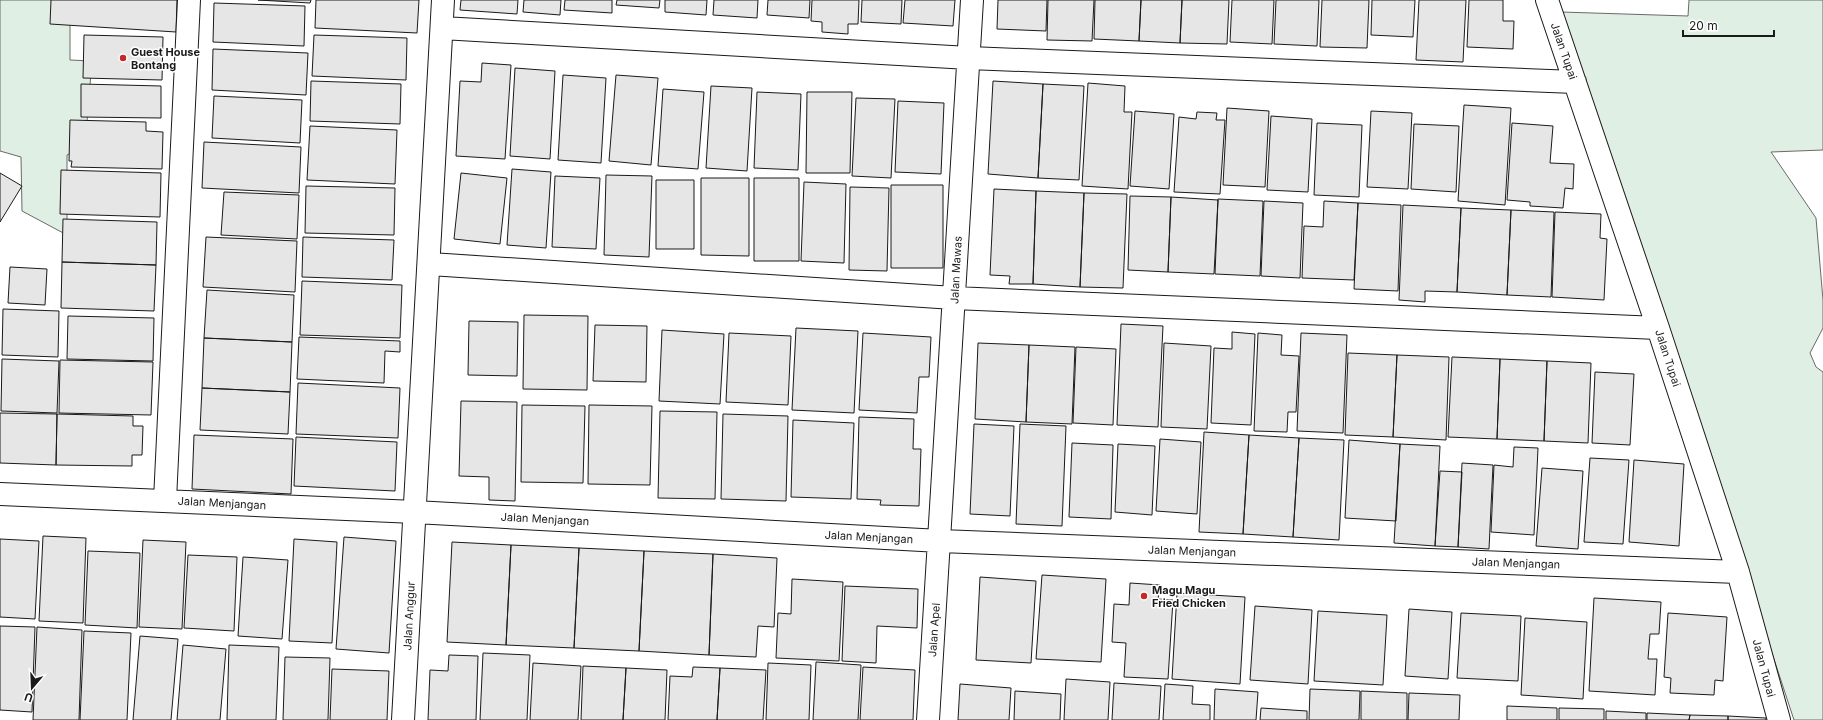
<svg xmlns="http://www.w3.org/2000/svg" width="1823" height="720" viewBox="0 0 1823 720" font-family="Inter,sans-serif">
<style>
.green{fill:#e0efe3;stroke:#6a6a6a}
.building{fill:#e6e6e6;stroke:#1a1a1a}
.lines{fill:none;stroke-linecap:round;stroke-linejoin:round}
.minor-casing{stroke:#1a1a1a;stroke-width:24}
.minor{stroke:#fff;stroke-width:22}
.poi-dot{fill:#c62828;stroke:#fff;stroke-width:1.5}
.labels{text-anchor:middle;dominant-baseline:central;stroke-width:3;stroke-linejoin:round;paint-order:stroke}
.street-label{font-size:11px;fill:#1a1a1a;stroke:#fff}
.poi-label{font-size:11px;font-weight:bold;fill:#1a1a1a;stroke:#fff;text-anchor:start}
</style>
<rect width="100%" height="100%" fill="#fff"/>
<path class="green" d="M0 0H70V60L92 61 85 146 67 155V235L22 211 21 157 0 151Z
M1689 0H1823V150L1771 152 1816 218 1823 300V328L1810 353 1816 367 1823 372V720H1794L1561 12 1688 16Z"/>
<path class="building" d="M51 0H177L176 32 50 24Z
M258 0H311L310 3Z
M316 0H419L417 33 315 28Z
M461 0H518L517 14 460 10Z
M524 0H561L560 15 523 12Z
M565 0H612V13L564 10Z
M617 0H660L659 8 616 5Z
M665 0H707L706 15 665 12Z
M714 0H758L757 18 713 15Z
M768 0H810L809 18 767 15Z
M812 0H859L858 24H848V34L822 32V22L811 21Z
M862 0H902L901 24 861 22Z
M905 0H955L953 26 903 23Z
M998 0H1047L1046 31 997 29Z
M1048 0H1094L1092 41 1047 40Z
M1095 0H1141L1139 41 1094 39Z
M1141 0H1182L1180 43 1139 41Z
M1182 0H1229L1227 44 1180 43Z
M1232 0H1274L1272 44 1230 42Z
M1276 0H1319L1317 46 1274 44Z
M1322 0H1369L1367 48 1320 47Z
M1372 0H1415L1413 37 1371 35Z
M1419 0H1466L1463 62 1416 60Z
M1469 0H1503V21H1514L1513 49 1467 47Z
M214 3 305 6 304 46 213 42Z
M84 35 163 37 162 80 83 78Z
M314 35 407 38 406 80 312 76Z
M213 49 308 53 306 95 212 90Z
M482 63 511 65 505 159 456 156 460 81 481 82Z
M515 68 555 71 550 159 510 156Z
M563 75 606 78 601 163 558 160Z
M616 75 658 78 651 165 609 161Z
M311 81 401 84 400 124 310 121Z
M993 81 1043 84 1038 178 988 174Z
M1088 83 1125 86 1124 112H1132L1128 189 1082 186Z
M81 84 161 86V118L81 117Z
M1043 84 1084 86 1079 180 1038 178Z
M711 86 752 88 747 171 706 168Z
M663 89 704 92 698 169 658 166Z
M757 92 801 94 798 170 754 168Z
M807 92H852L850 173H806Z
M214 96 302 100 300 143 212 138Z
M856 98 895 99 891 178 852 176Z
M898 101 944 103 941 174 895 172Z
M1464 105 1511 108 1505 205 1458 201Z
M1227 108 1269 111 1265 187 1223 185Z
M1135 111 1174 114 1169 189 1130 186Z
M1371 111 1412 113 1408 189 1367 187Z
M1197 112 1217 113 1216 120H1225L1220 194 1174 192 1179 117 1196 119Z
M1271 116 1312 119 1308 192 1267 190Z
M70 120 146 122V131L163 132 162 169 71 167 72 161H69Z
M1317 123 1362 125 1359 197 1314 195Z
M1512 123 1553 126 1550 163 1574 164 1573 189 1565 188 1563 208 1530 206V202L1507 200Z
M1414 124 1459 126 1456 192 1411 189Z
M310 126 397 130 395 184 307 180Z
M204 142 301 147 299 193 202 188Z
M512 169 551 172 546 248 507 245Z
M61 170 161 173 160 217 60 214Z
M0 173 22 186 0 222Z
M461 173 507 178 500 244 454 239Z
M606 175 652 176 649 257 604 255Z
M555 176 600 178 596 249 552 247Z
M701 178H749V256L701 255Z
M754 178H799V261H754Z
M656 180H694V249H656Z
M804 182 846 184 844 263 801 261Z
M891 185H943V268H891Z
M306 186 395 188 394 235 305 233Z
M850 187 889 188 887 271 849 270Z
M994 189 1036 191 1033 284H1009L1010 276 990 275Z
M1036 191 1084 193 1080 287 1033 284Z
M224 192 299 195 297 239 221 235Z
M1084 193 1127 194 1123 288 1080 287Z
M1130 196 1171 197 1168 272 1128 270Z
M1171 197 1218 200 1214 274 1168 272Z
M1218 199 1263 201 1260 276 1215 274Z
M1264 201 1303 203 1300 278 1261 276Z
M1324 201 1358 203 1354 280 1302 278 1304 226 1323 227Z
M1358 203 1401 205 1398 291 1354 289Z
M1403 205 1461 208 1457 292 1425 291V302L1399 300Z
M1461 208 1511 210 1507 295 1457 292Z
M1511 210 1554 212 1551 297 1507 295Z
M1555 212 1601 214 1600 238 1607 239 1604 300 1552 297Z
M63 219 157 222 156 265 62 262Z
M206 237 297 241 295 292 203 287Z
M303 237 394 240 392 280 302 277Z
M62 262 156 265 154 311 61 308Z
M10 267 47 269 45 305 8 303Z
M302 281 402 285 400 338 300 335Z
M207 290 294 295 292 342 204 338Z
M3 309 59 311 58 357 2 355Z
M524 315 588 316 587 390 523 389Z
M68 316 154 318 153 361 67 359Z
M469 321 518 322 517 376 468 375Z
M1121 324 1163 326 1158 427 1117 425Z
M595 325 647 326 646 382 593 381Z
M796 328 858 331 854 413 792 410Z
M662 330 724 334 720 404 659 401Z
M1232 332 1255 334 1251 425 1211 423 1214 348 1232 349Z
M729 333 791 336 788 405 726 402Z
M863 333 931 337 929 377H919L917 413 859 410Z
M1258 333 1282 335 1281 355 1299 356 1296 412H1288L1287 432 1254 431Z
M1301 333 1347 335 1343 433 1297 431Z
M299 337 400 341V352L385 351 384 383 297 379Z
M204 338 292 342 290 392 202 388Z
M978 343 1029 345 1026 422 975 419Z
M1164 343 1211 346 1207 429 1161 427Z
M1029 345 1075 347 1072 424 1026 422Z
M1076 347 1116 349 1113 425 1073 423Z
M1348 353 1397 355 1393 437 1345 435Z
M1397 355 1449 357 1446 440 1393 437Z
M1452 357 1500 359 1497 439 1448 437Z
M2 359 59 361 57 413 1 411Z
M1500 359 1547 361 1544 441 1497 439Z
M60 360 153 362 151 415 59 413Z
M1547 361 1591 363 1588 443 1544 441Z
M1595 372 1634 374 1630 445 1592 443Z
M298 383 400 388 398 438 296 434Z
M202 388 290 392 288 434 200 430Z
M461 401 517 402 515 501 489 500V477L459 476Z
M522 405 585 406 583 483 521 482Z
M589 405 652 406 650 485 588 484Z
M660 411 717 412 715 499 658 498Z
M0 413 57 414 56 465 0 463Z
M57 414 133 416V426H143L142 455H132V466L56 465Z
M723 414 788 416 786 501 721 499Z
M859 417 914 419 913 449H921L919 506 880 505 881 500 857 499Z
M793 420 854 423 851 499 791 497Z
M974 424 1014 426 1010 516 970 514Z
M1020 424 1066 426 1062 526 1016 524Z
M1204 432 1249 435 1243 534 1199 532Z
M194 435 293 439 291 494 192 489Z
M1249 435 1299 438 1293 537 1243 534Z
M296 437 397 442 395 491 294 486Z
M1299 438 1344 440 1339 540 1293 537Z
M1160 439 1201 442 1197 514 1156 511Z
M1349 440 1400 444 1396 521 1345 518Z
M1072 443 1113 445 1111 519 1069 517Z
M1118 444 1155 446 1152 515 1115 512Z
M1400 444 1440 446 1435 546 1394 543Z
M1514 447 1538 448 1534 535 1491 532 1494 465 1513 467Z
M1590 458 1629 460 1623 544 1584 542Z
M1634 460 1684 464 1679 546 1629 542Z
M1462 463 1493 465 1489 549 1458 547Z
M1542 468 1583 471 1578 549 1536 546Z
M1440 471 1462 472 1458 547 1435 546Z
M43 536 86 538 83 623 39 621Z
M344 537 396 541 389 653 336 649Z
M0 539 39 541 35 619 0 617Z
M294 539 337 542 332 643 289 641Z
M143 540 186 542 182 629 139 627Z
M452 542 511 545 506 645 447 642Z
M511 545 579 548 574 648 506 645Z
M579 548 644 551 639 651 574 648Z
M88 551 140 553 137 628 85 625Z
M644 551 713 554 709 655 639 651Z
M713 554 777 558 774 627 758 626 756 657 709 655Z
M188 555 237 557 234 631 184 628Z
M243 557 288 560 282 639 238 636Z
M1042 575 1106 579 1101 662 1036 659Z
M980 577 1036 581 1031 663 976 660Z
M792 579 843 582 839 661 776 658 778 613 791 614Z
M1130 583 1160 585 1158 599 1173 600 1168 679 1124 677 1126 643 1112 642 1114 604 1129 605Z
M845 586 918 589 917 628 877 626 876 663 842 661Z
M1177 593 1245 597 1240 684 1172 679Z
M1594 598 1661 602 1659 634H1650L1648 659H1657L1655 695 1589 691Z
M1255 606 1312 610 1308 684 1250 680Z
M1409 609 1452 612 1448 679 1405 676Z
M1318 611 1387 615 1383 685 1314 681Z
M1461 613 1521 616 1518 681 1457 678Z
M1668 613 1727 617 1723 681 1715 680 1714 695 1670 693 1671 678 1664 677Z
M1525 618 1587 622 1583 699 1521 695Z
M0 626 35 627 32 712 0 710Z
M37 627 82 630 79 720H33Z
M84 631 131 633 127 720H80Z
M140 636 178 639 171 720H133Z
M183 645 226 649 220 720H177Z
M229 645 279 647 276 720H227Z
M483 653 530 655 527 720H480Z
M449 655 478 656 476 720H428L430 670 448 671Z
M285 657 330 658 328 720H283Z
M816 662 861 665 858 720H813Z
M533 663 581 666 578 720H530Z
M768 663 811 665 809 720H766Z
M583 666 626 668 623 720H581Z
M693 667 720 668 717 720H668L670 676 692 677Z
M863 667 915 670 913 720H860Z
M626 668 667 670 665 720H623Z
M720 668 766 670 763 720H717Z
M332 669 389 671 387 720H330Z
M1066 679 1110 682 1108 720H1064Z
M1114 683 1161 686 1159 720H1112Z
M960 684 1011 688 1009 720H958Z
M1165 684 1193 686 1192 704 1210 705V720H1163Z
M1215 689 1258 692 1256 720H1214Z
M1310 689 1360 691 1359 720H1309Z
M1015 691 1061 694 1060 720H1014Z
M1361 691 1407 693V720H1361Z
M1409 693 1460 695 1459 720H1408Z
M1507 706 1557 708V720H1507Z
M1261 708 1307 711V720H1260Z
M1559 708 1604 709V720H1559Z
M1606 711 1646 713V720H1606Z
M1647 713 1690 715 1689 720H1647Z
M1690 715 1728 716V720H1689Z
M1728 716 1766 718V720H1728Z"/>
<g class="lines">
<g class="minor-casing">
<path id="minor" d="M1547 0 1658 328 1738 572 1779 720
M442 28 969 58 1575 82
M430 264 954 298 1658 328
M0 494 415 512 940 541 1738 572
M165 500 189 0
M403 720 443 0
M928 720 972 0"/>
</g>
<use href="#minor" class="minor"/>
</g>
<g class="poi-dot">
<circle cx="123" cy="58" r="4"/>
<circle cx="1144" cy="596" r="4"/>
</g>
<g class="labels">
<g class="street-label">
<text transform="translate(1564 51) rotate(71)">Jalan Tupai</text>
<text transform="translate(956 270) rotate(-87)">Jalan Mawas</text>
<text transform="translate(1668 358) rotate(72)">Jalan Tupai</text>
<text transform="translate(222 503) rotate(3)">Jalan Menjangan</text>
<text transform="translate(545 519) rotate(3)">Jalan Menjangan</text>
<text transform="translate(869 537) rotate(3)">Jalan Menjangan</text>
<text transform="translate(1192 551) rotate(2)">Jalan Menjangan</text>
<text transform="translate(1516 563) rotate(2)">Jalan Menjangan</text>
<text transform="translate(409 616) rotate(-87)">Jalan Anggur</text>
<text transform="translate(934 630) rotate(-86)">Jalan Apel</text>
<text transform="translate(1764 668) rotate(75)">Jalan Tupai</text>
</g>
<g class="poi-label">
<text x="131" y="52">Guest House<tspan x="131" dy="13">Bontang</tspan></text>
<text x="1152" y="590">Magu Magu<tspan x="1152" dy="13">Fried Chicken</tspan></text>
</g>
</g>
<g transform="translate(32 688) rotate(199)" stroke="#ffffff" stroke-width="3" paint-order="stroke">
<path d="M0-3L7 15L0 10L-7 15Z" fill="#1a1a1a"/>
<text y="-6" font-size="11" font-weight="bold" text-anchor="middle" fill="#1a1a1a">U</text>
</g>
<path d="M1683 30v6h91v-6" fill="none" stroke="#1a1a1a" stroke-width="2"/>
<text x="1689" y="30" font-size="12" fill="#1a1a1a" stroke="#ffffff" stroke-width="3" paint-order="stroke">20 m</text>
</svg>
